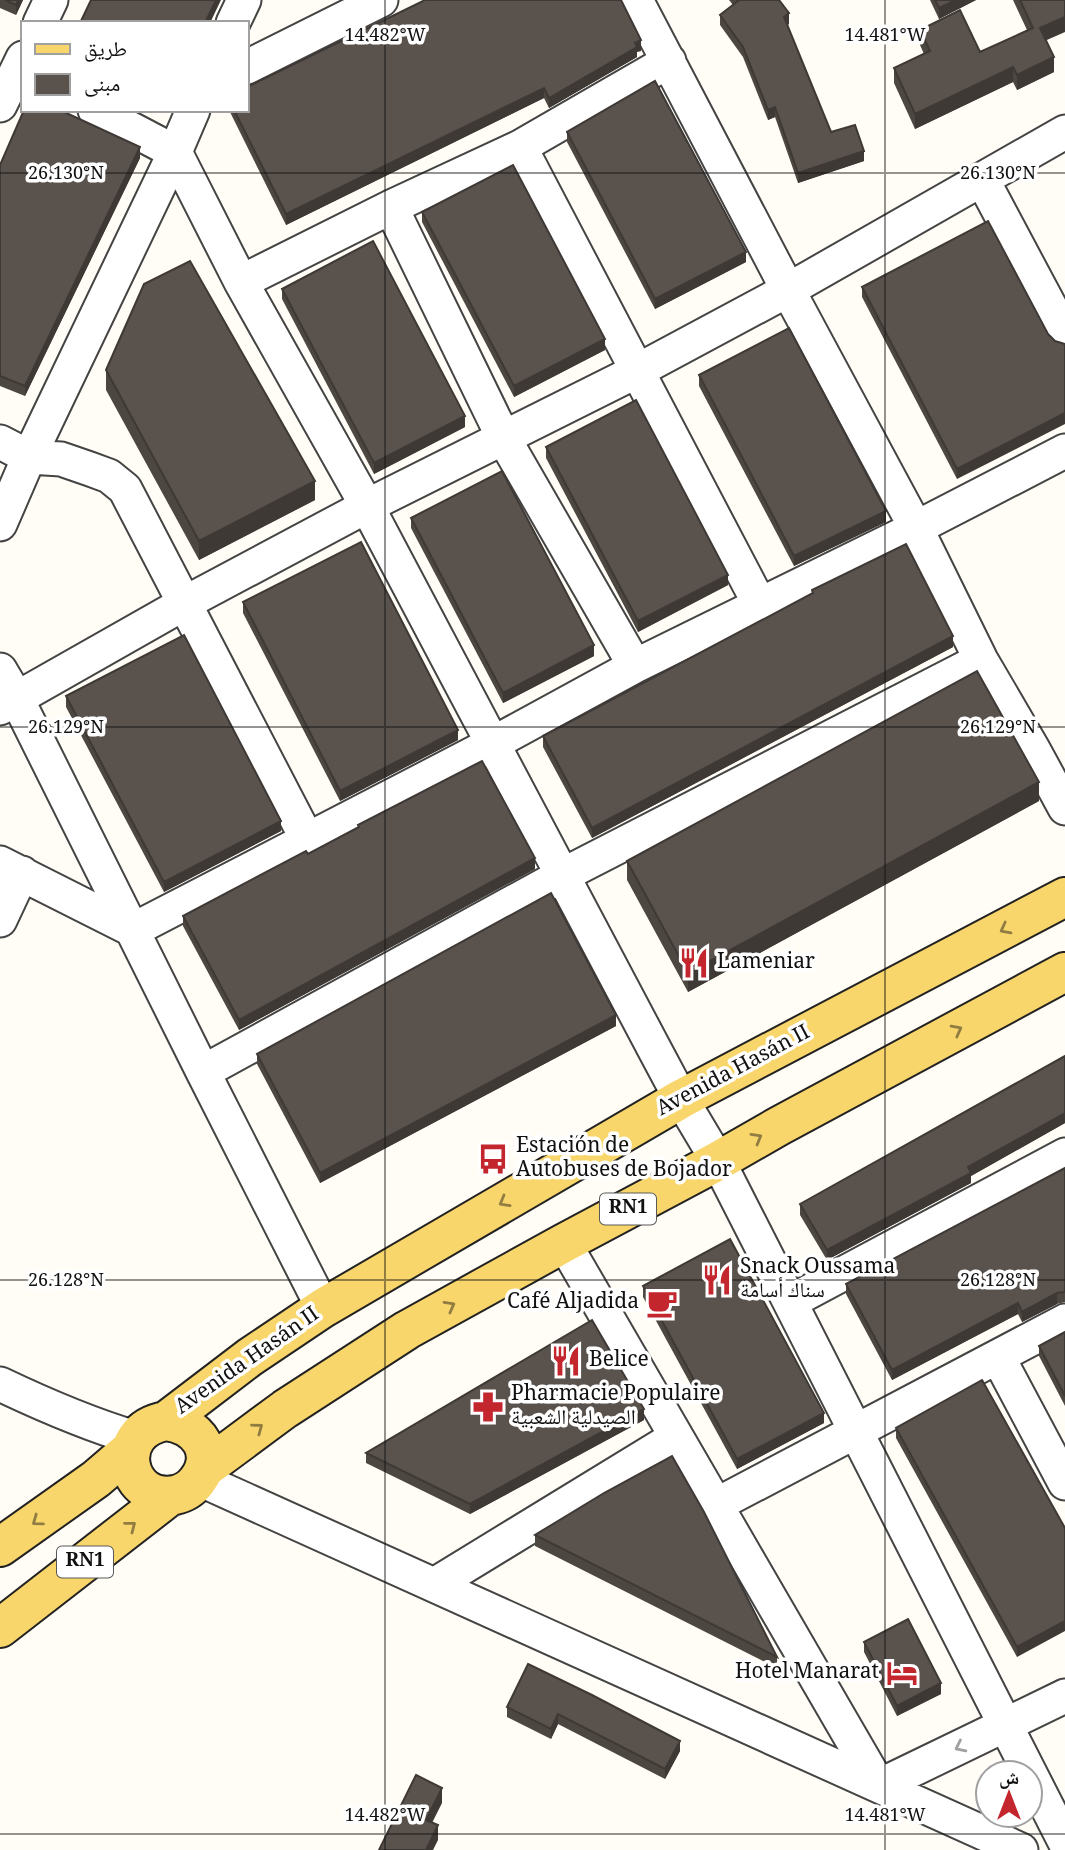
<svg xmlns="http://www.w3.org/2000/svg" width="1065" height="1850" viewBox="0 0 1065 1850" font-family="Georgia,'Noto Naskh Arabic',serif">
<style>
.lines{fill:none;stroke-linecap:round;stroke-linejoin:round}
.minor-casing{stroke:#444;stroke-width:37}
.primary-casing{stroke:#222;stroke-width:42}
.minor{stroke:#fff;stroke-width:33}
.primary{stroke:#f9d66b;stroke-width:38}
.wall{fill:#4d4742}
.shaded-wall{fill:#3f3936}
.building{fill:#5a524d;stroke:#3f3936;stroke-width:2}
.oneway{stroke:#917d42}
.oneway2{stroke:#a0a0a0}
.ticks{fill:none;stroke:#111;stroke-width:2;stroke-opacity:0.45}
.labels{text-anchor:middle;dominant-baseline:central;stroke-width:7;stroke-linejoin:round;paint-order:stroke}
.shield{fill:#fff;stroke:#585858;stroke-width:2}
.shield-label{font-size:19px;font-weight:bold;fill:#111}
.poi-label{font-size:21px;fill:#111;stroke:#fff;text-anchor:start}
.street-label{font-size:21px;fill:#111;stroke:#fff}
.ticks-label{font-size:18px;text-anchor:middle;fill:#111;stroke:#fff;stroke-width:7;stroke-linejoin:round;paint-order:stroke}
</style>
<rect width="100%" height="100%" fill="#fffdf5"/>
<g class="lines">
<g class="minor-casing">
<path id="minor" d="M636 0 788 290 916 528 981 660 1033 749 1065 808
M40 23 51 0
M233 23 244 0
M247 67 381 0
M0 105 23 58
M95 110 175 152 241 282 367 506 657 1054 681 1099 718 1161 1065 1842
M520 147 760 605
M982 179 1065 335
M391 207 503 437 635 666
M241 282 391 207 520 147 669 61
M0 442 29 457 61 459 90 469 109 476 125 489 308 841
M0 524 29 457 175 152 193 110
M0 670 16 697 203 1072 323 1308
M0 708 185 603 367 506 637 371 788 290 1065 132
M0 863 133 930
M0 920 22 873
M133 930 492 744 635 666 916 528 1065 451
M203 1072 561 876 981 660
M564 1243 879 1786 1065 1696
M790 1302 1065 1155
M998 1357 1065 1483
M0 1384C44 1405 88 1424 135 1438
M199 1479 1021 1850
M716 1505 1065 1321
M434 1585 676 1437"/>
</g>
<g class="primary-casing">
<path id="primary" d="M166 1421C197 1424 219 1453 197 1481 191 1489 184 1493 175 1495 126 1504 109 1431 166 1421L250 1357 323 1308 681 1099 1065 897
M204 1469 285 1409 407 1330 564 1243 718 1161 779 1126 1065 972
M0 1547 96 1479 131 1449
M0 1628 170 1496"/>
</g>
<use href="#minor" class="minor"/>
<use href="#primary" class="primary"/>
</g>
<path class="wall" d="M0 0H23L16 15 0 8Z
M729 0H779L789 24 787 25 831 132 864 161 798 183 775 117 768 120 743 57 720 25V15L733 5Z
M930 0H976L939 19Z
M1013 0H1065L1046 40 1054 72 1017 90 1013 82 915 129 894 83V68L924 54 920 45V30L980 52 1027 30Z
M641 51 637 52V57L549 108 544 98 286 225 229 110H247Z
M567 132 746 262 655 309 567 142Z
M140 158 25 396 0 386V165Z
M422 212 605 350 514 397 422 222Z
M988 221 957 479 862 297V287Z
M282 289 465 427 374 474 282 299Z
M106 370 315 500 199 560 106 390Z
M699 375 886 522 794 566 699 386Z
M546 447 728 585 638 632 546 458Z
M411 518 594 656 503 703 411 528Z
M812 590 953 647 592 838 543 747V736L812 594Z
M243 602 458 740 340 801 243 613Z
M66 696 281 831 164 892 66 707Z
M1039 801 688 992 627 880V861Z
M358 825 535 869 239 1030 183 926V916L308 854 358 827Z
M616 1026 320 1183 257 1064V1054Z
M1065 1056V1123L971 1176V1183L827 1260 800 1215V1204Z
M1065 1168V1302L1057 1304 1022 1322 1018 1314 892 1380 846 1294V1284Z
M643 1286 824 1423 737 1469 643 1297Z
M1065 1332V1406L1039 1356V1346Z
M644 1420 470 1514 366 1463V1453Z
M896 1428 1065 1528 1017 1657 896 1438Z
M535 1535 777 1657V1668L535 1546Z
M864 1642 941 1694 897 1716 864 1652Z
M528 1664 680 1751 665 1779 558 1724 551 1739 507 1717V1707Z"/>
<path class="shaded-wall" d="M18 0H23L16 15V5Z
M216 0H221L210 23H205Z
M956 0H976L939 19V8Z
M789 13V24L784 27V17Z
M1065 17V32L1040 43V28Z
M641 40V51L637 52V57L549 108V98Z
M1054 57V72L1017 90V75Z
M1013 67V82L915 129V114Z
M544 88V98L286 225V214Z
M775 107V117L768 120V110Z
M140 147V158L25 396V386Z
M864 151V161L798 183V173Z
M746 252V262L655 309V299Z
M605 339V350L514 397V386Z
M1065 413V424L957 479V469Z
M465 416V427L374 474V463Z
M315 481V500L199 560V541Z
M886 511V522L794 566V556Z
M728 575V585L638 632V621Z
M953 636V647L592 838V828Z
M594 645V656L503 703V693Z
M458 730V740L340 801V791Z
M1039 782V801L688 992V973Z
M281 821V831L164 892V882Z
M535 858V869L239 1030V1020Z
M616 1015V1026L320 1183V1173Z
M1065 1113V1123L971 1176V1183L827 1260V1250L968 1167Z
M1057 1293V1304L1022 1322V1312Z
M1018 1303V1314L892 1380V1370Z
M644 1409V1420L470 1514V1504Z
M824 1413V1423L737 1469V1459Z
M1065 1621V1631L1017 1657V1647Z
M941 1683V1694L897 1716V1706Z
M558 1714V1724L551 1739V1729Z
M680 1741V1751L665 1779V1769Z
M442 1788V1803L426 1835V1820Z
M438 1825V1840L433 1850H426Z"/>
<path class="building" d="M5 0H18L16 5Z
M91 0H216L205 23H80Z
M425 0H621L641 40 635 43 637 47 549 98 544 88 286 214 234 110H247V87Z
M737 0H779L789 13 784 17 831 132 855 125 864 151 798 173 775 107 768 110 743 47 720 15 738 1Z
M935 0H956L939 8Z
M1020 0H1065V17L1040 28 1054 57 1017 75 1013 67 915 114 894 68 930 51 920 30 960 10 980 52 1033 28Z
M655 81 746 252 655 299 567 132Z
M24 110H60L140 147 25 386 0 376V165Z
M513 165 605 339 514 386 422 212Z
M988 221 1048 334 1055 341 1065 344V413L957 469 862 287Z
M373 241 465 416 374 463 282 289Z
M190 261 315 481 199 541 106 370 144 284Z
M789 328 886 511 794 556 699 375Z
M636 400 728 575 638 621 546 447Z
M502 471 594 645 503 693 411 518Z
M361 542 458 730 340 791 243 602Z
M906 544 953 636 592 828 543 736 813 593 812 590Z
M184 635 281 821 164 882 66 696Z
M977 671 1039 782 688 973 627 861Z
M482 761 535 858 239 1020 183 916 306 851 308 854 359 827 358 825Z
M551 893 616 1015 320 1173 257 1054Z
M1065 1056V1113L968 1167 971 1173 827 1250 800 1204Z
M1065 1168V1292L1057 1293 1022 1312 1018 1303 892 1370 846 1284Z
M730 1239 824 1413 737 1459 643 1286Z
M592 1320 644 1409 470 1504 366 1453Z
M1065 1332V1396L1039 1346Z
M982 1380 1065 1528V1621L1017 1647 896 1428Z
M672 1456 704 1512 777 1657 535 1535 604 1493Z
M908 1619 941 1683 897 1706 864 1642Z
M528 1664 592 1695 680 1741 665 1769 558 1714 551 1729 507 1707Z
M416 1775 442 1788 426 1820 438 1825 426 1850H379Z"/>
<defs><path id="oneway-chevron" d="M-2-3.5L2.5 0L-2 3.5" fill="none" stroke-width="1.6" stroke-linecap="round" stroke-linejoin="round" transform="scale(1.75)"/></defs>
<g class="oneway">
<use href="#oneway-chevron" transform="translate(1005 929) rotate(152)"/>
<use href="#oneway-chevron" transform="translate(957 1030) rotate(-28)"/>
<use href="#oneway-chevron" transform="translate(757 1138) rotate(-30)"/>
<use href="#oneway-chevron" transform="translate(504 1202) rotate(150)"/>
<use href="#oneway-chevron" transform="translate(450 1306) rotate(-29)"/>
<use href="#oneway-chevron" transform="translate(258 1428) rotate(-37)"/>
<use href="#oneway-chevron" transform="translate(37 1521) rotate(144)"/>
<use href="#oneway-chevron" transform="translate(131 1526) rotate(-38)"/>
</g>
<use class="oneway2" href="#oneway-chevron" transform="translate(960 1747) rotate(154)"/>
<path class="ticks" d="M385 0V1850M885 0V1850M0 173H1065M0 727H1065M0 1280H1065M0 1834H1065"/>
<defs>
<g id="restaurant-bare" transform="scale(2.415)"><path d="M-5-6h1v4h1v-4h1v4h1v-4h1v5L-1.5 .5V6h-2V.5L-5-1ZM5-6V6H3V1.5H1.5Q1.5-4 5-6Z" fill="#c4262e" stroke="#fff" stroke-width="2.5" paint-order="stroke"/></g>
<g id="bus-bare" transform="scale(2.415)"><path d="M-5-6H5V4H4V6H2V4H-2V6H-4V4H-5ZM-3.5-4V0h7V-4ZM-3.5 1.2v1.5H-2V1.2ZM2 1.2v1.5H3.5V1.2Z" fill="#c4262e" stroke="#fff" stroke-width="2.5" paint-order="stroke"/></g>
<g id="cafe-bare" transform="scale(2.415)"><path d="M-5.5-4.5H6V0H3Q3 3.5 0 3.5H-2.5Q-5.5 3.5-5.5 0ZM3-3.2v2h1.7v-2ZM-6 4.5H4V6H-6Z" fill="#c4262e" stroke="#fff" stroke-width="2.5" paint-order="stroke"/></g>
<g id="pharmacy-bare" transform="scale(2.415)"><path d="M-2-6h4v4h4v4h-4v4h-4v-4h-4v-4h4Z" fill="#c4262e" stroke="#fff" stroke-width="2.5" paint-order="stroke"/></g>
<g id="hotel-bare" transform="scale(2.415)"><path d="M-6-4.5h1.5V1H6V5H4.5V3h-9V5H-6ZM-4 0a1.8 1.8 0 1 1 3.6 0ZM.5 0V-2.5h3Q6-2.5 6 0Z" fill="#c4262e" stroke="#fff" stroke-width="2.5" paint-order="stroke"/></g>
</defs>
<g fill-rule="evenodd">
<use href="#restaurant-bare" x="694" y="963"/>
<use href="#bus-bare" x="493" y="1159"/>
<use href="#restaurant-bare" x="717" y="1280"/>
<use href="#cafe-bare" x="662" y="1303"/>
<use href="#restaurant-bare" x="566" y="1361"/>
<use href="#pharmacy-bare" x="488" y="1407"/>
<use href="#hotel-bare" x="902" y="1673"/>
</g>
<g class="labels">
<g class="shield">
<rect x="600" y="1193.5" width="56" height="31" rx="5"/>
<rect x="57" y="1546.5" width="56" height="31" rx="5"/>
</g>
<g class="shield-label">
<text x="628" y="1209">RN1</text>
<text x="85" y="1562">RN1</text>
</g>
<g class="poi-label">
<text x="717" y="963">Lameniar</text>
<text x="516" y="1147">Estación de<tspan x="516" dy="24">Autobuses de Bojador</tspan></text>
<text x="740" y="1268">Snack Oussama<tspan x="740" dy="24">سناك أسامة</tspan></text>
<text x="639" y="1303" text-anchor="end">Café Aljadida</text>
<text x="589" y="1361">Belice</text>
<text x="511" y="1395">Pharmacie Populaire<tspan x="511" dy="24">الصيدلية الشعبية</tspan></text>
<text x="879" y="1673" text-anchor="end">Hotel Manarat</text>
</g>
<g class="street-label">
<text transform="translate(734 1072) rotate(-28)">Avenida Hasán II</text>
<text transform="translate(248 1362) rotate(-35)">Avenida Hasán II</text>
</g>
</g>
<g class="ticks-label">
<text x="385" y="41">14.482°W</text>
<text x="885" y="41">14.481°W</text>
<text x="66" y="179">26.130°N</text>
<text x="998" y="179">26.130°N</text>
<text x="66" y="733">26.129°N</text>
<text x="998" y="733">26.129°N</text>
<text x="66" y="1286">26.128°N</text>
<text x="998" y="1286">26.128°N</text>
<text x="385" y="1821">14.482°W</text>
<text x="885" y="1821">14.481°W</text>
</g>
<rect x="21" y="21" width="228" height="91" fill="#ffffff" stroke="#a0a0a0" stroke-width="2"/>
<rect x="35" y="44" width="35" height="10" fill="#f9d66b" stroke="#a0a0a0" stroke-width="2"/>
<text x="84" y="56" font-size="21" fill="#111111">طريق</text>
<rect x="35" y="74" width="35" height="21" fill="#5a524d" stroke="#a0a0a0" stroke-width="2"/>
<text x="84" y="91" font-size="21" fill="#111111">مبنى</text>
<g transform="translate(1009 1794)"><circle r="33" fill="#ffffff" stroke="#a0a0a0" stroke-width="2"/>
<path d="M0-5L12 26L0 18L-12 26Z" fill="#c4262e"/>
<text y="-10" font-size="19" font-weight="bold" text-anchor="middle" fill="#111111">ش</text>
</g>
</svg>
